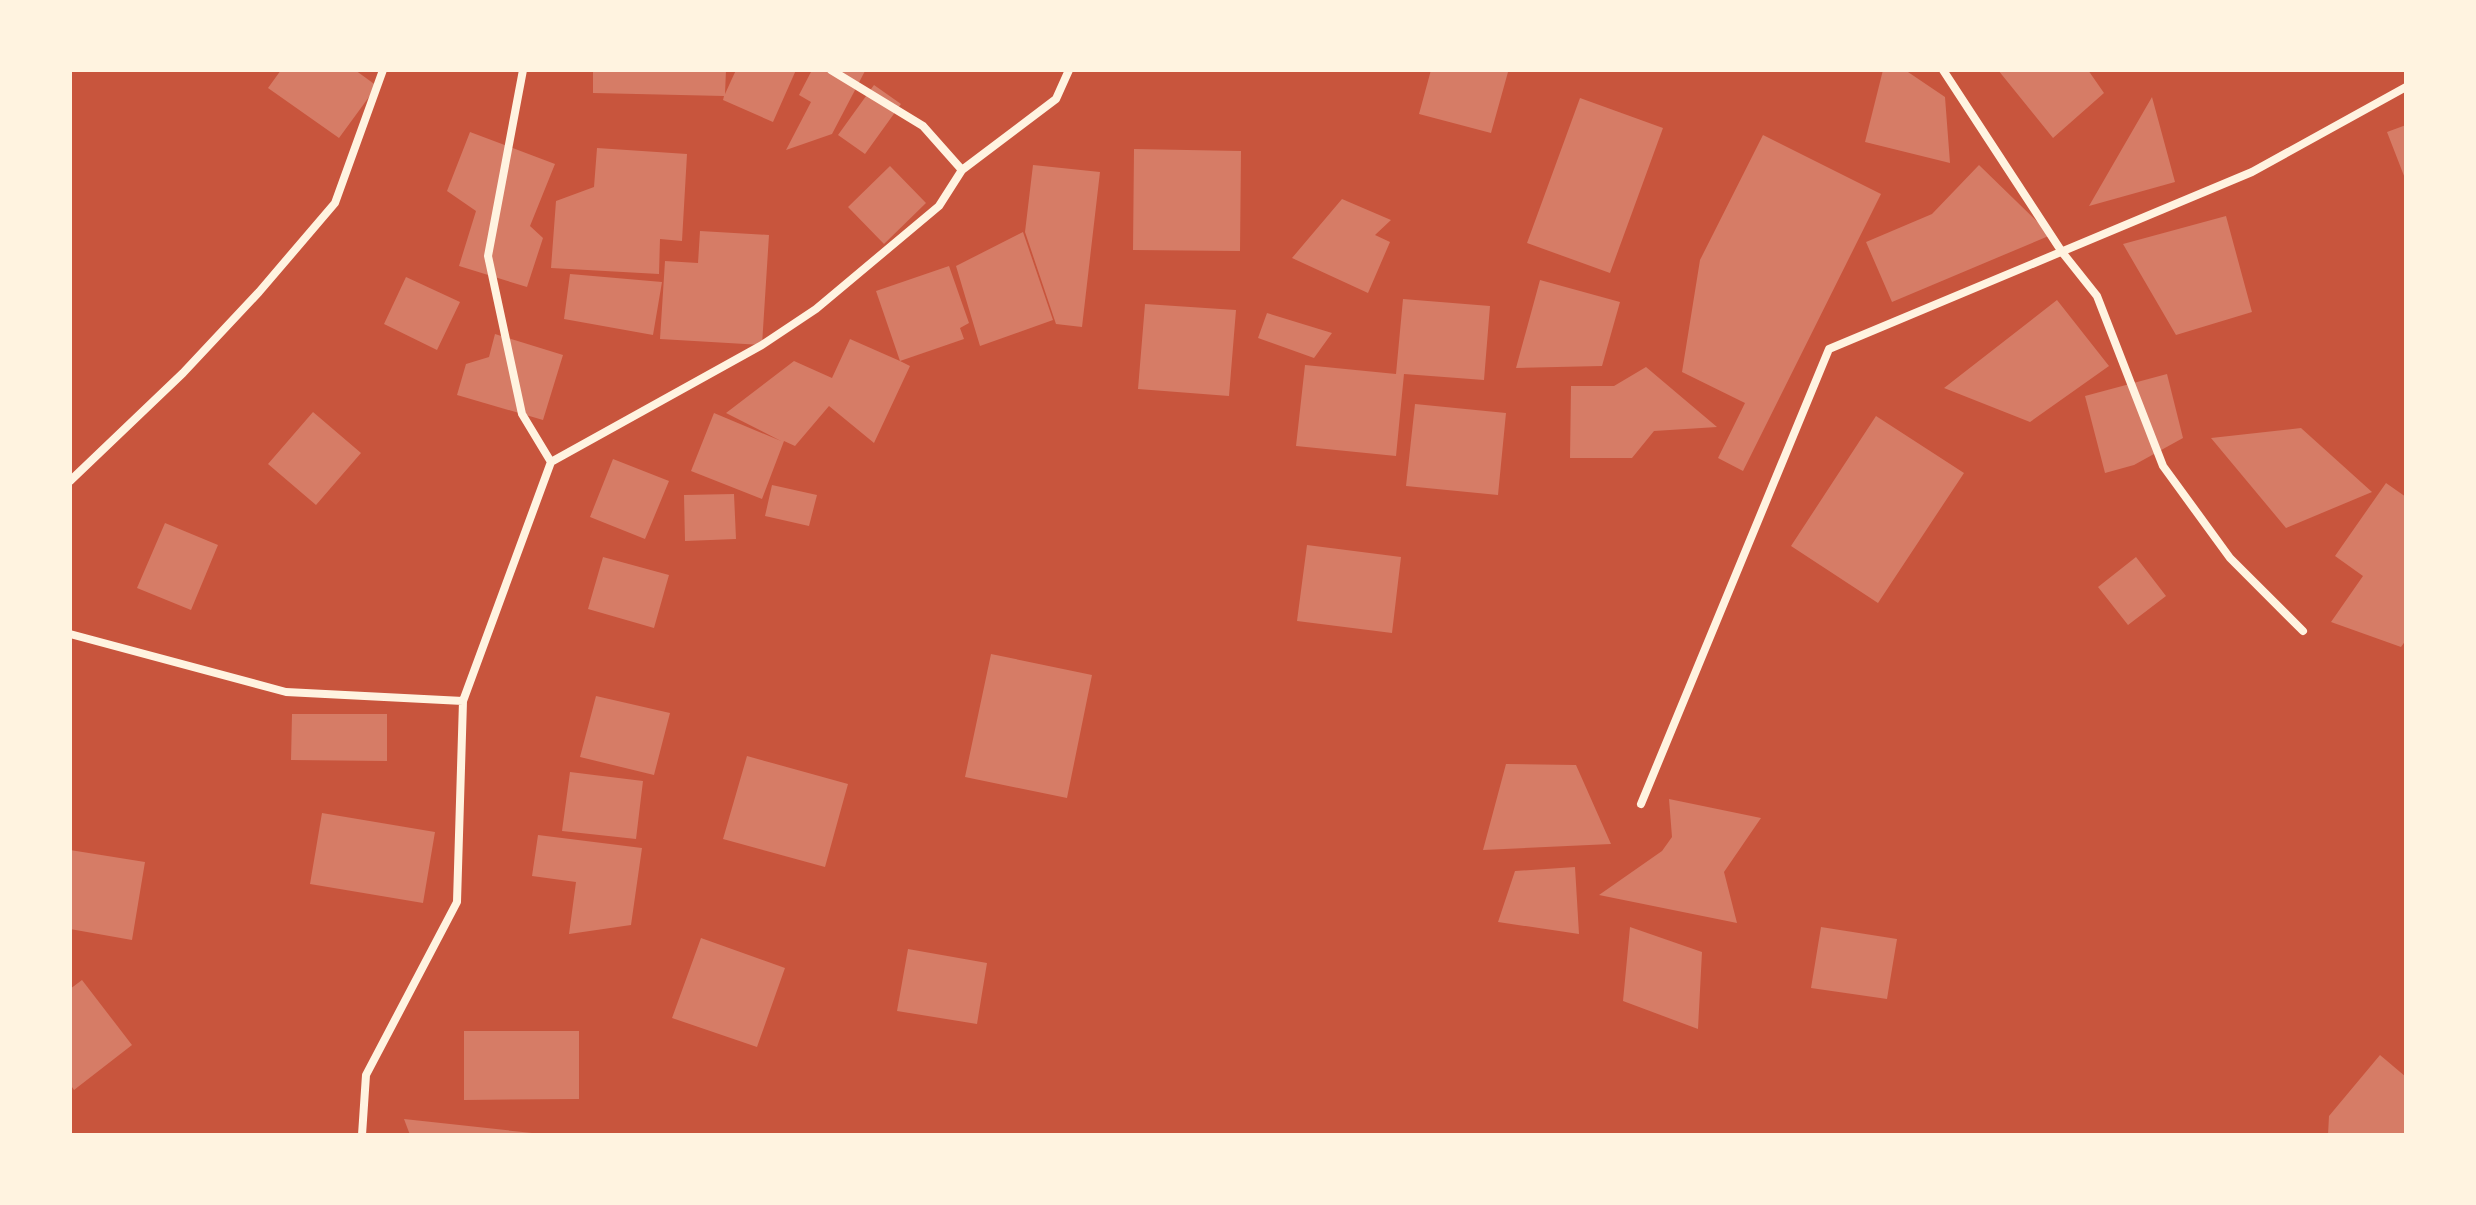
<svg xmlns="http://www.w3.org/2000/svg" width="2476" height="1205" viewBox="0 0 2476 1205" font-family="'Work Sans',sans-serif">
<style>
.building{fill:#d67c66}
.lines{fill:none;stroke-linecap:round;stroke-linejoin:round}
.minor{stroke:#fff3e0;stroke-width:8}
</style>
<rect width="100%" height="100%" fill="#c8553d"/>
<path class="building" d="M281 70H355L377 86 339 138 268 88Z
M593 70H726L725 94 736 70H796L773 122 723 100 724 96 593 93Z
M812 70 865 71 832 134 786 150 811 102 799 95Z
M1431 70 1508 72 1491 133 1419 114Z
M1883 70H1905L1945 97 1950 163 1865 142Z
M1998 70H2088L2104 93 2053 138Z
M874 85 901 104 865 154 838 135Z
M2152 97 2175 182 2089 206Z
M1580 98 1663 128 1610 273 1527 243Z
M2406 125V181L2387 132Z
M470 132 555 164 530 226 543 238 527 287 459 266 476 211 447 191Z
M1763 135 1881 194 1743 471 1718 458 1745 403 1682 372 1700 260Z
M597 148 687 154 682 241 660 239 659 274 551 268 556 201 594 187Z
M1134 149 1241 151 1240 251 1133 250Z
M1033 165 1100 172 1082 327 1056 324 1025 232Z
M1979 165 2051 235 1892 302 1866 242 1932 214Z
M890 166 926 203 884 244 848 207Z
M1342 199 1391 220 1375 235 1390 242 1368 293 1292 258Z
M2226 216 2252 312 2176 335 2123 244Z
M700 231 769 235 762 345 660 339 665 261 698 263Z
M1023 232 1053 320 980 346 956 266Z
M949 266 969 323 960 328 964 339 900 361 910 366 874 443 829 406 795 446 784 441 762 499 691 471 714 413 781 441 726 413 794 361 832 378 850 339 900 361 876 291Z
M570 274 662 282 653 335 564 319Z
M406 277 460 302 437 350 384 324Z
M1540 280 1620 302 1602 366 1516 368Z
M1403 299 1490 306 1484 380 1404 374 1396 456 1296 446 1305 365 1396 374Z
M2057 300 2109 366 2030 422 1944 388Z
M1145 304 1236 310 1229 396 1138 389Z
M1267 313 1332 333 1314 358 1258 338Z
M495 334 563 355 543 420 457 395 466 364 489 357Z
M1646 367 1717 427 1654 431 1632 458H1570L1571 386H1614Z
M2167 374 2183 438 2134 465 2105 473 2085 396Z
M1415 404 1506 413 1498 495 1406 486Z
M313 412 361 453 316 505 268 464Z
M1876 416 1964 473 1878 603 1791 546Z
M2301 428 2372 492 2286 528 2211 438Z
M613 459 669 481 645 539 590 517Z
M2386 483 2406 497V640L2401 647 2331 622 2363 576 2335 556Z
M772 485 817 495 809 526 765 516Z
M734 494 736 539 685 541 684 495Z
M165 523 218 545 191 610 137 588Z
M1307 545 1401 557 1392 633 1297 621Z
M603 557 669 575 654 628 588 609Z
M2136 557 2166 596 2128 625 2098 587Z
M991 654 1092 675 1067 798 965 777Z
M596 696 670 713 654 775 580 757Z
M292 714H387V761L291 760Z
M747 756 848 784 825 867 723 839Z
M1506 764 1576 765 1611 844 1483 850Z
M570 772 643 781 636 839 562 831Z
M1669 799 1761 818 1724 872 1737 923 1599 895 1662 851 1672 837Z
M322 813 435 832 423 903 310 884Z
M538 835 642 848 631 925 569 934 576 882 532 876Z
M70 850 145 862 132 940 70 929Z
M1575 867 1579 934 1498 922 1515 871Z
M1630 927 1702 952 1698 1029 1623 1001Z
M1821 927 1897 939 1887 999 1811 988Z
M701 938 785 968 757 1047 672 1018Z
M908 949 987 963 977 1024 897 1011Z
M82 980 132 1045 74 1090 70 1084V989Z
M464 1031H579V1099L464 1100Z
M2380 1055 2406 1077V1135H2328L2329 1116Z
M404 1119 532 1133V1135H410Z"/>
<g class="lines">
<path class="minor" d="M523 70 488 256 522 414 551 462
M831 70 923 126 962 170
M1943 70 2062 252 2097 296 2163 466 2230 558 2303 631
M70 481 183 373 259 292 335 203 383 70
M70 634 286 692 463 701
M1641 804 1829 349 2252 172 2406 87
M362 1135 366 1075 457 902 463 701 551 462 762 345 816 309 939 206 962 170 1056 99 1069 70"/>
</g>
<rect width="2476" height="1205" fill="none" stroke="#fff3e0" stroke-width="144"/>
</svg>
